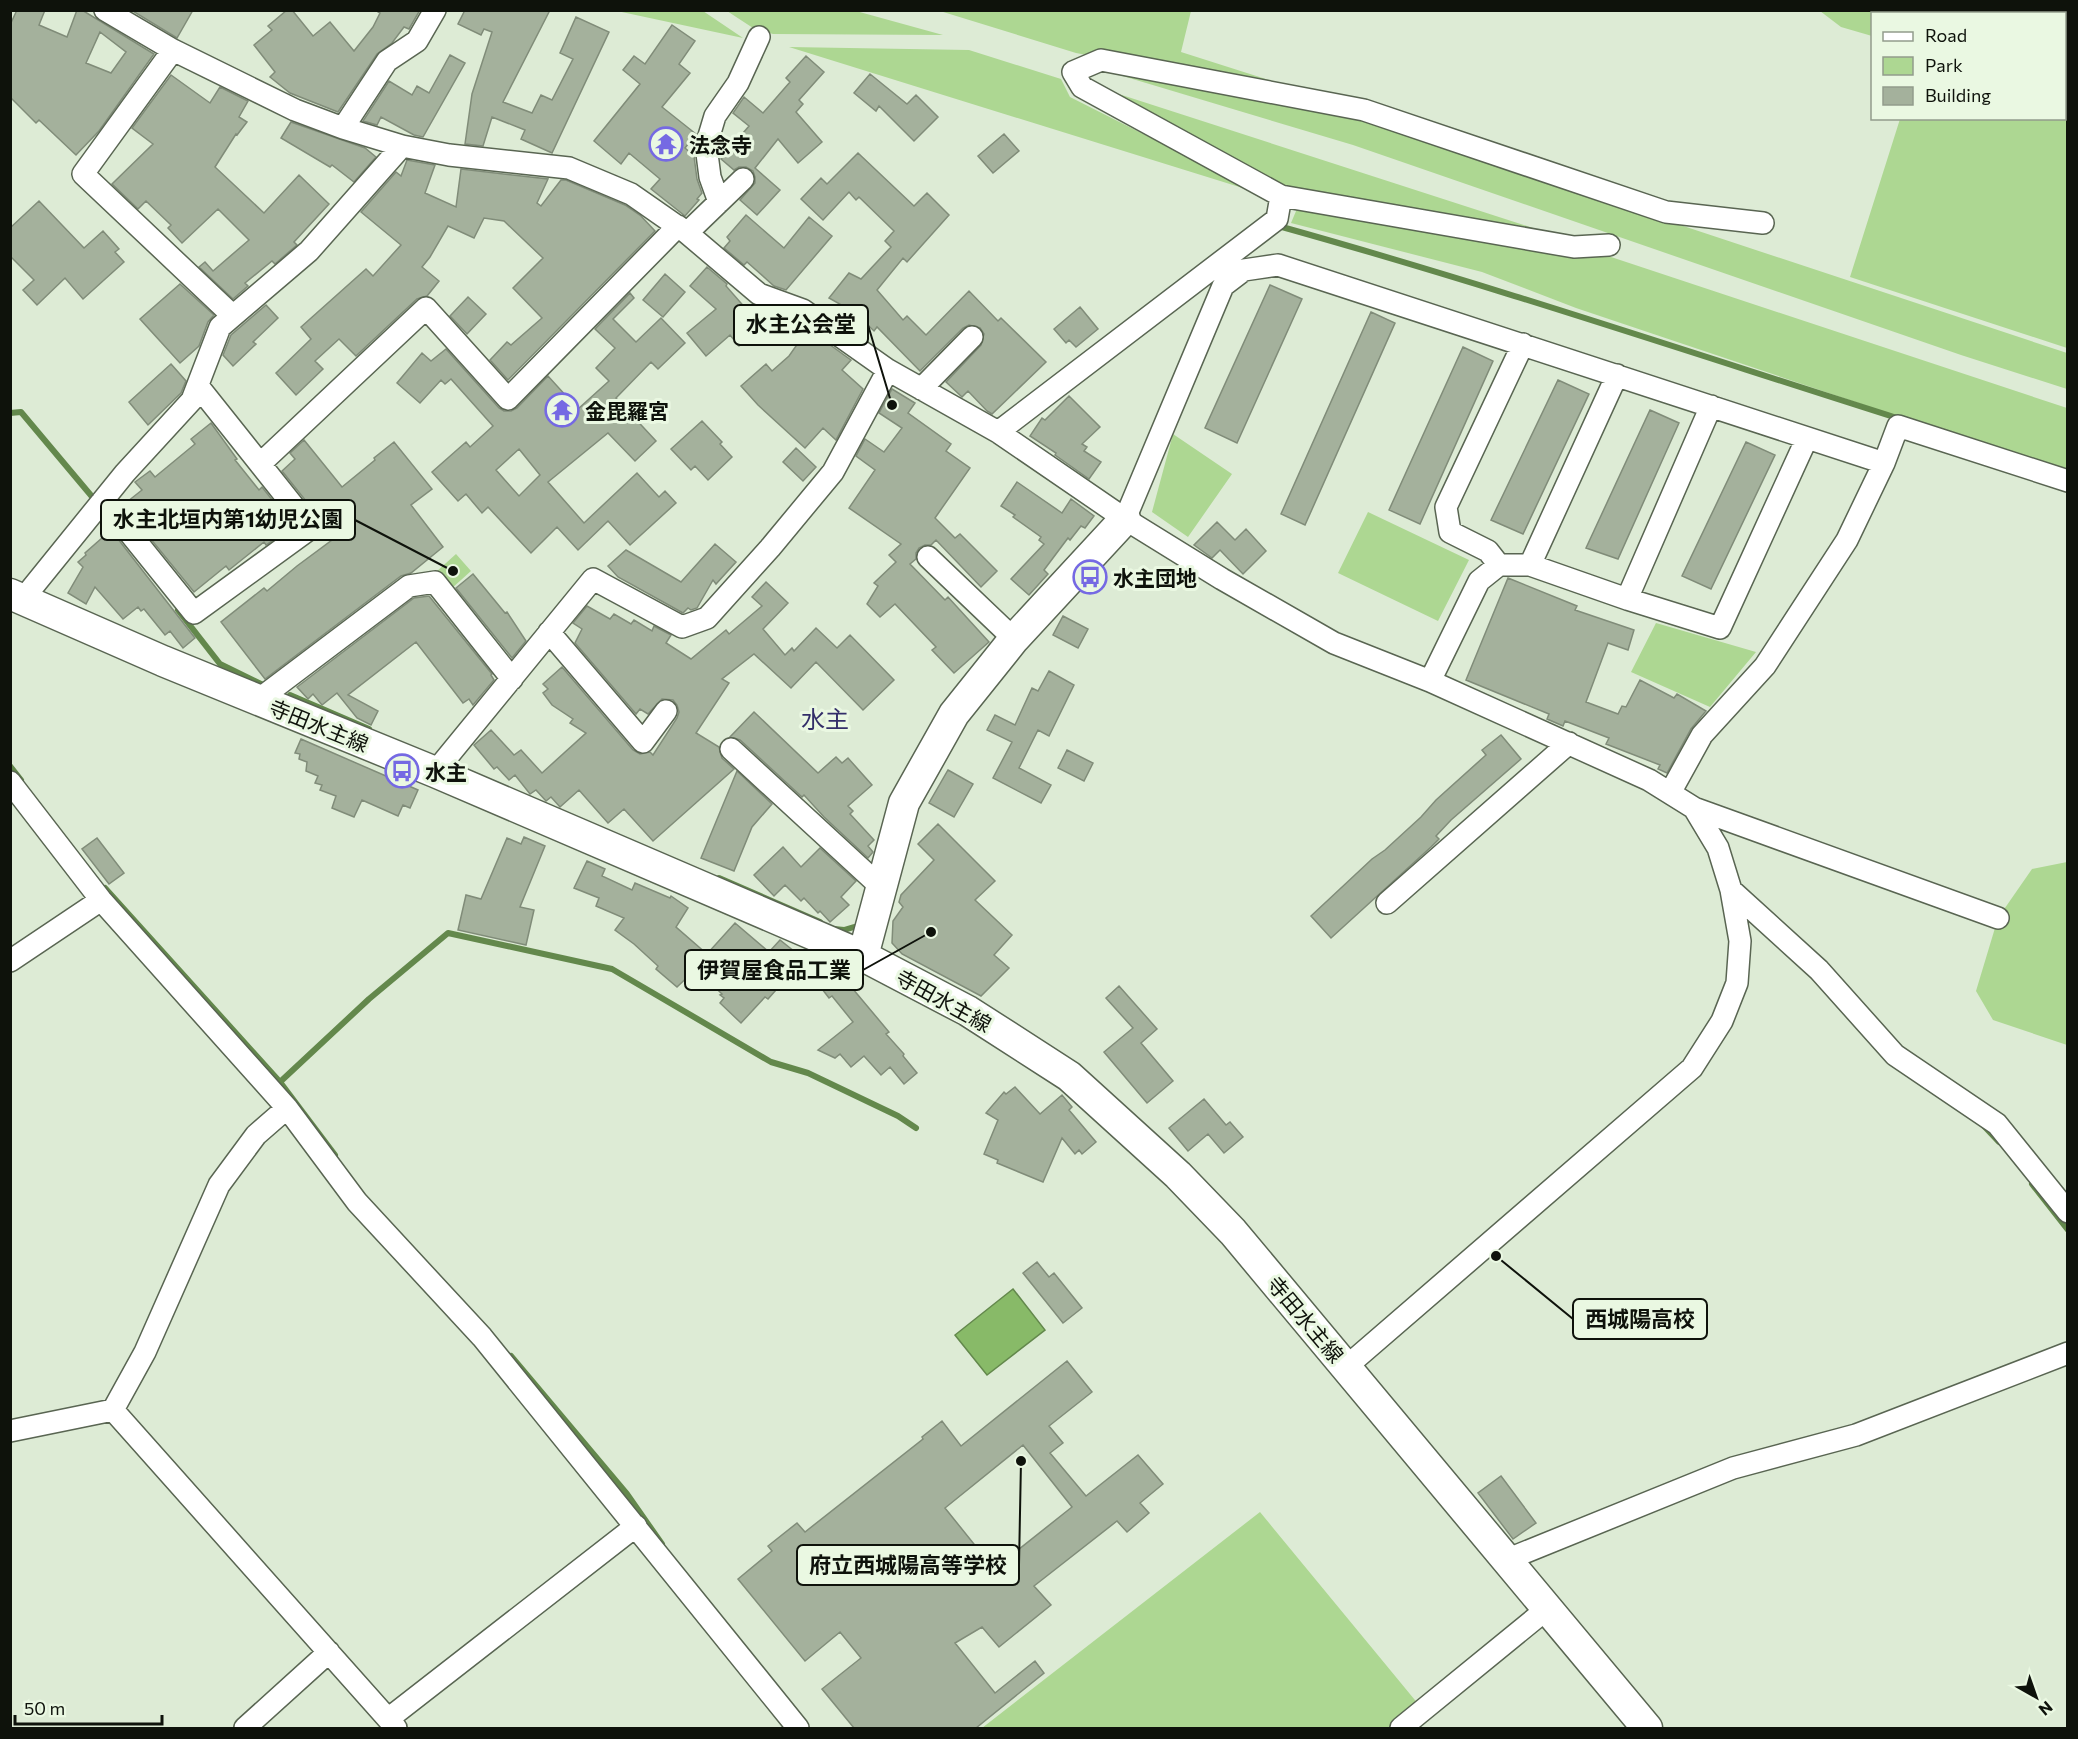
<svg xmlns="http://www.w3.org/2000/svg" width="2078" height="1739" viewBox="0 0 2078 1739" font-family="Commissioner,'Noto Sans JP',sans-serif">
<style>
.green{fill:#add792}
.water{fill:#88ba68;stroke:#63884c;stroke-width:1.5}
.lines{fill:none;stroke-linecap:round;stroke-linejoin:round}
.stream{stroke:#63884c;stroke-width:6}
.building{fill:#a4b19c;stroke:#808c79;stroke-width:1.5;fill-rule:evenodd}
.street-casing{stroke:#596552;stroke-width:24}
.secondary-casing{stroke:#596552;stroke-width:33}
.street{stroke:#fff;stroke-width:21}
.secondary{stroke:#fff;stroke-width:30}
.labels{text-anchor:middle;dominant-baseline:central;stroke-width:6;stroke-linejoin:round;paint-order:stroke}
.poi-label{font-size:21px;font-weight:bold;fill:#0e120b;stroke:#eaf8e2;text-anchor:start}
.street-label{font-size:21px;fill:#0e120b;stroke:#eaf8e2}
.quarter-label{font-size:24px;fill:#332e69;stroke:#eaf8e2}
.leader{fill:none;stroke:#0e120b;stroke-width:2}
.callout-dot{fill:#0e120b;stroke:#eaf8e2;stroke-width:2}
.callout{fill:#eaf8e2;stroke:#0e120b;stroke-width:2}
.callout-label{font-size:22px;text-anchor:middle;font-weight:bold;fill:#0e120b}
</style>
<rect width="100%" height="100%" fill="#ddebd5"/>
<path class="green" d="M617 11H703L743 38Z
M727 11H856L943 35 773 34 753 28Z
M940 11H1191L1181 52 1341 103 1076 53Z
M1820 11H2067V97L2064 96V14H1872V36L1841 27Z
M789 47 969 50 1061 79 1070 97 1262 194Z
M1116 74 1357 118 2067 353V389L1961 355 1353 145Z
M1097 87 1536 229 1281 188Z
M2065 103 2068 104 2067 348 1850 277 1900 119 2064 118Z
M1299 204 1602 254 2067 408V473L1576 308 1482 272 1291 223Z
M1173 434 1232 474 1188 537 1152 512Z
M1368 512 1469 560 1438 621 1338 573Z
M456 554 471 571 451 589 436 572Z
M1656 623 1756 652 1710 707 1631 672Z
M2067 862V1045L1993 1020 1976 991 1998 918 2032 869Z
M1260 1512 1419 1705 1389 1728H982Z"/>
<path class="water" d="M1013 1289 1045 1330 987 1375 955 1335Z"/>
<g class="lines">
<path class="stream" d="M1282 227C1490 285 1695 354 1900 419
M10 413 21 412 94 499
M178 610 220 664 263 685
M290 695 369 729
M10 766 21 780
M719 878 820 922
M105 888 280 1082 335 1155
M834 929 844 930 854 927
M280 1082 369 999 448 933 612 969 771 1062 808 1073 898 1116 916 1128
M1983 1125 1999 1142
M2032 1184 2068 1230
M511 1356 627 1494 662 1544"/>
</g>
<path class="building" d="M17 10H45L39 25 67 37 77 10H82L154 54 99 131 76 155 39 120 36 123 10 97V25ZM100 32 126 52 111 73 86 63Z
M131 10H193L177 38Z
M287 10H292L313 36 330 22 354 51 373 27 380 13 375 10H420L409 29 404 27 392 43 377 54 338 112 290 93 270 77 275 72 254 45 272 30 268 26Z
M465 10H550L503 102 532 113 541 95 552 100 573 59 560 53 576 17 609 32 552 153 521 139 525 130 492 117 483 146 465 144 472 94 492 32 484 29 481 35 458 24Z
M672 25 695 41 679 64 690 73 662 107 696 134 685 148 694 156 697 179 702 193 697 199 699 200 685 216 651 189 660 179 629 153 621 164 594 141 640 84 623 70 634 56 645 64Z
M450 55 465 63 423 137 414 135 381 117 377 125 363 121 389 81 412 95 417 86 429 93Z
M806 56 824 72 799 100 803 104 796 112 822 142 798 163 778 139 755 168 780 190 757 215 740 200 755 183V177L753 171 746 167H739L734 170 721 159 749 126 733 113 744 97 763 113 790 82 786 78Z
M870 74 907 104 916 95 938 117 914 141 879 106 876 111 854 93Z
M171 75 210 103 220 87 248 101 239 117 247 122 237 135 236 134 215 167 264 213 299 175 329 204 294 242 297 245 275 264 272 261 245 283 248 286 233 299 199 267 205 262 213 271 249 240 218 209 182 243 168 228 171 225 146 201 138 209 112 184 153 144 132 128Z
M291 122 365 148 376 157 354 182 332 165 330 167 281 138Z
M1004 134 1019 151 993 173 978 156Z
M858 153 914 206 927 193 949 215 907 262 903 258 877 290 903 320 907 316 926 335 969 291 998 321 1001 318 1046 362 992 414 987 411 968 391 962 397 946 382 981 345 984 334 980 328 969 325 963 328 920 371 877 327 874 331 854 312 829 298 849 273 861 279 891 247 885 241 894 231 859 197 856 200 849 192 823 220 801 199 821 178 827 184Z
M407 160 435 165 425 193 456 207 461 169 548 179 537 203 541 206 561 180H566L625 205 641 216 655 231 508 380 490 360 507 342 511 345 542 318 513 288 543 258 504 221 484 218 474 238 448 226 430 257 422 267 439 281 427 296 417 299 356 356 339 339 315 361 323 369 296 395 276 373 311 339 301 327 366 269 373 276 401 245 361 212 396 172 401 176Z
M39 201 84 248 103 231 119 249 115 252 124 262 83 299 65 278 37 305 23 290 34 280 10 256V228Z
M746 215 784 248 809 217 832 236 786 290 774 286 747 262 744 265 724 248 730 241 727 237Z
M707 267 727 284 726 286 747 310 753 305 763 309 771 317 739 346 730 335 706 356 687 333 716 309 690 286Z
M665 274 685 292 663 317 643 300Z
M180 284 214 315 208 322 199 346 180 363 140 319Z
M1270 285 1302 299 1237 443 1205 428Z
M630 293 634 298 613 319 636 342 661 318 685 343 658 369 651 362 616 398 656 441 635 461 608 433 548 482 584 523 637 473 659 497 665 491 676 503 630 545 608 521 578 550 557 527 531 553 488 507 482 513 466 494 458 501 432 472 466 442 470 447 493 426 451 379 445 384 441 380 420 403 397 383 422 353 431 361 446 349 499 408 504 411H511L517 408 548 376 578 409 609 381 596 368 615 348 595 329ZM519 449 540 475 519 496 496 470Z
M468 297 486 314 467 334 450 316Z
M266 305 278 318 253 342 256 344 233 366 223 355 231 335Z
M1080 307 1098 329 1076 347 1069 340 1066 343 1054 329Z
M1371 312 1395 323 1305 525 1281 514Z
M808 329 851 360 842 370 863 389 836 440 823 428 805 448 758 405 741 386 766 364 772 371 789 356Z
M1463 347 1493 361 1420 524 1389 510Z
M171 364 186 381 181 393 148 425 129 402Z
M1558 380 1589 394 1523 534 1491 520Z
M892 389 915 403 908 413 951 444 946 451 970 468 935 518 955 538 960 534 997 571 981 587 936 540 931 545H925L919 548 916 553V559L910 564 945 600 948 597 989 642 954 673 932 650 936 647 895 604 880 617 867 604 878 586 874 583 896 562 889 555 901 544 849 508 875 470 856 456 865 439 884 452 902 428 879 413Z
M1069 396 1100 427 1082 444 1087 447 1084 451 1101 462 1089 479 1055 455 1056 453 1030 436 1042 418 1045 420Z
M1650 410 1679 423 1618 559 1586 548Z
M702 421 722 442 720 444 732 457 708 480 695 466 691 470 671 449Z
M211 423 237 459 235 460 259 490 262 487 293 526 266 545 264 542 229 570 226 566 194 592 123 505 142 490 135 482 150 471 155 477 195 444 191 439Z
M304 440 342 487 375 460 374 458 394 442 432 489 411 505 443 547 411 573 401 576 265 679 221 622 264 588 267 591 297 566 340 534 318 508 314 511 282 471 295 459 290 453Z
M1746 442 1775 455 1711 589 1682 576Z
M796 448 816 467 803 481 783 462Z
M1017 482 1062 513 1071 499 1094 516 1085 528 1081 526 1070 540 1068 538 1044 570 1048 574 1029 595 1011 579 1044 544 1039 540 1041 537 1013 517 1015 515 1001 506Z
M1217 522 1235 540 1246 529 1266 551 1243 574 1220 550 1212 558 1194 545Z
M111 530 195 638 183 648 170 631 165 635 144 609 141 611 138 607 123 619 95 587 86 604 68 593 83 567 78 562 86 555 85 553Z
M715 544 736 562 716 584 713 580 697 608 691 610 688 608 683 613 618 577 608 566 626 550 681 582Z
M473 574 505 613 507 612 526 641 512 658 456 588Z
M1508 578 1577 606 1575 610 1634 630 1628 650 1608 643 1586 702 1618 714 1622 706 1626 707 1640 680 1674 698 1677 694 1706 711 1691 729 1667 773 1658 769 1660 765 1606 744 1609 738 1565 721 1563 726 1547 719 1549 714 1466 680Z
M766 582 788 603 763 629 785 655 792 648 794 651 816 628 837 648 850 635 894 680 863 710 816 662 791 688 754 654 722 679 729 683 696 733 719 747 722 758 734 769 653 841 624 809 608 823 579 790 560 807 551 797 546 801 536 790 530 794 515 775 509 780 497 767 494 769 474 745 491 730 514 755 521 750 542 773 586 733 570 723 573 719 552 705 543 693 548 689 543 684 562 667 633 750 640 754 650 752 653 755 677 718 679 712 677 705 673 700 662 699 648 714 640 709 636 714 575 643 582 629 573 623 587 606 610 619 614 614 631 624 634 620 652 631 654 626 671 635 666 643 691 659 726 630 729 634 762 606 752 597Z
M429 596 492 674 491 675 494 680 473 705 469 699 463 703 416 642 348 695 378 711 371 725 357 718 337 693 322 705 313 694 308 699 297 687 414 598Z
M1063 616 1088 629 1078 648 1053 635Z
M1049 671 1074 685 1049 736 1038 730 1019 768 1051 785 1041 803 993 778 1012 742 987 730 995 715 1015 725 1032 688 1038 691Z
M754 712 818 773 836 757 842 763 848 758 872 785 848 806 853 811 850 814 874 840 868 846 873 852 868 858 824 817 804 795 802 797 740 740 730 737Z
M1501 735 1521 759 1451 820 1436 836 1439 839 1431 847 1331 938 1311 916 1372 859 1385 850 1421 817 1436 800 1486 755 1482 750Z
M301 739 418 790 410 808 403 805 398 816 362 800 354 817 332 808 336 796 320 790 322 785 315 783 318 776 306 771 307 762 299 759 300 754 295 753Z
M1067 750 1093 763 1084 781 1058 768Z
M948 770 973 784 954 817 929 803Z
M737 771 772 804 752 827 734 871 701 858Z
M938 824 995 881 975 900 1012 935 994 955 1009 968 981 996 902 954 892 943 893 921 903 907 899 902 901 895 934 860 918 844Z
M524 837 545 846 520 907 534 910 526 945 458 930 466 895 481 899 507 838 521 844Z
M97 838 124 873 109 884 82 849Z
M783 847 801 867 820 848 856 881 841 897 849 905 830 922 820 911 818 913 804 898 801 901 785 885 774 896 754 875Z
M587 861 605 869 602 876 632 890 635 883 670 898 671 896 688 908 676 927 707 954 735 923 769 952 780 940 814 967 794 990 784 981 768 999 765 997 741 1023 720 1003 724 998 720 995 722 994 696 969 677 987 656 969 658 966 634 944 615 930 624 918 596 906 599 898 574 888Z
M837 970 889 1032 886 1034 904 1054 903 1056 917 1073 904 1084 890 1067 881 1075 864 1056 851 1067 840 1054 835 1058 818 1050 853 1022 832 996 829 998 819 985Z
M1119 986 1157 1029 1141 1043 1173 1081 1147 1103 1104 1052 1133 1028 1106 998Z
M1015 1087 1040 1114 1062 1095 1072 1107 1069 1110 1096 1142 1082 1154 1079 1150 1075 1154 1062 1138 1043 1182 997 1163 998 1160 984 1154 998 1120 986 1113 1004 1092 1006 1094Z
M1204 1099 1226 1125 1230 1122 1243 1137 1224 1153 1208 1134 1188 1151 1169 1128Z
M1037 1262 1049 1277 1054 1273 1082 1308 1063 1323 1023 1273Z
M1067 1361 1092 1392 1049 1426 1063 1443 1050 1453 1086 1496 1138 1455 1163 1484 1140 1503 1149 1513 1127 1532 1117 1521 1034 1586 1051 1605 999 1647 982 1627 955 1643 995 1693 1035 1661 1044 1673 976 1728H854L822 1689 861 1658 840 1632 805 1661 738 1579 772 1551 768 1546 797 1523 805 1532 923 1439 922 1437 942 1421 961 1446ZM1023 1445 1072 1507 994 1569 945 1508Z
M1501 1476 1536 1523 1513 1539 1478 1493Z"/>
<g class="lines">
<g class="street-casing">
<path id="street" d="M105 10 173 50 295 110 343 128 402 146 449 155 569 168 631 194 687 233 759 294 803 310 888 370 998 432 1125 519 1222 579 1334 643 1430 681 1649 780 1694 808 1718 848 1731 890 1740 941 1737 983 1722 1021 1692 1068 1346 1367
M173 50 83 174 233 316
M343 128 387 61 417 41 435 10
M719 202 710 177 706 146 715 116 738 83 759 37
M687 233 743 179
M1609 245 1574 247 1281 196 1082 87 1073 72 1101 60 1364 110 1666 212 1763 223
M921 389 972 337
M998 432 1277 219 1281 196
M260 464 426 308 508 399 678 226
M103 500 194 613 311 528 198 386
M1125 519 1223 286 1244 270 1278 265 1884 463
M928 557 1014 639
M1499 565 1488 551 1450 532 1446 507 1523 344
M1530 565 1617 375
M23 599 125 473 192 400 220 327 309 251 402 146
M1627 599 1711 406
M549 632 643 742 666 711
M1430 681 1479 581 1499 565H1530L1627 599 1720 628 1807 438
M258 700 409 586 435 582 512 679
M731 749 881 887
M435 772 593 579 682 627 707 618 770 548 833 472 888 370
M10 782 101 900 287 1108 357 1202 482 1337 798 1728
M1670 793 1702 735 1765 666 1847 540 1884 463 1898 426 2068 481
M1694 808 1998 918
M1731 890 1819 970 1895 1055 1997 1124 2068 1212
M1387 903 1569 743
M10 961 101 900
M113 1410 145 1352 219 1185 256 1135 287 1108
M10 1431 113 1410 396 1728
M1506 1560 1733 1468 1856 1435 2068 1353
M388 1719 636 1526
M245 1728 329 1652
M1401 1728 1548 1608"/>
</g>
<g class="secondary-casing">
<path id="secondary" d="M10 594 163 661 435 772 863 956 968 1011 1069 1076 1178 1175 1233 1232 1647 1728
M863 956 904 803 954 714 1014 639 1125 519"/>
</g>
<use href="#street" class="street"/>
<use href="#secondary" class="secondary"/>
</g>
<defs>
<g id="temple-ring" transform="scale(1.725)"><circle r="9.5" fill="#eaf8e2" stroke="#7569e3" stroke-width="1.5"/><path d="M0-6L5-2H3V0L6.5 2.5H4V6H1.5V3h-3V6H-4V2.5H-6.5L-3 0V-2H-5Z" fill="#7569e3"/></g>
<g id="bus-ring" transform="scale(1.725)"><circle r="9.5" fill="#eaf8e2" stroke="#7569e3" stroke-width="1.5"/><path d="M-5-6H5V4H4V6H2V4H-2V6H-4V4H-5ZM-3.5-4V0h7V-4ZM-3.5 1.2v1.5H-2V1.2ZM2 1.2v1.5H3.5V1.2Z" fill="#7569e3"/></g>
</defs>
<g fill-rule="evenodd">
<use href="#temple-ring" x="666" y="144"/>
<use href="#temple-ring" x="562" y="410"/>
<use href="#bus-ring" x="1090" y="577"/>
<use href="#bus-ring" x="402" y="771"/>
</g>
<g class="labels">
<g class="poi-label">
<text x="689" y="144">法念寺</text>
<text x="585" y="410">金毘羅宮</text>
<text x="1113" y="577">水主団地</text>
<text x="425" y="771">水主</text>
</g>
<g class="street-label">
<text transform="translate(319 725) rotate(22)">寺田水主線</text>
<text transform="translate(944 1000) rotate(29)">寺田水主線</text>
<text transform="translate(1306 1319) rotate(50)">寺田水主線</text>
</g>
<g class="quarter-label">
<text x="825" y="718">水主</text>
</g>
</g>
<path class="leader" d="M892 405L868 325M453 571L355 520M931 932L863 970M1496 1256L1573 1319M1021 1461L1019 1565"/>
<g class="callout-dot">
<circle cx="892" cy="405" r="6"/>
<circle cx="453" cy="571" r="6"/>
<circle cx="931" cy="932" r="6"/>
<circle cx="1496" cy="1256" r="6"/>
<circle cx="1021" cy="1461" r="6"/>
</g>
<g class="callout">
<rect x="734" y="305" width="134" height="40" rx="6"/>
<rect x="101" y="500" width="254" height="40" rx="6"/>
<rect x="685" y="950" width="178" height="40" rx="6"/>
<rect x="1573" y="1299" width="134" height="40" rx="6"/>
<rect x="797" y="1545" width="222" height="40" rx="6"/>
</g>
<g class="callout-label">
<text x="801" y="332">水主公会堂</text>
<text x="228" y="527">水主北垣内第1幼児公園</text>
<text x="774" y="978">伊賀屋食品工業</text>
<text x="1640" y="1327">西城陽高校</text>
<text x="908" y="1573">府立西城陽高等学校</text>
</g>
<rect width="2078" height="1739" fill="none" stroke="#0e120b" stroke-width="24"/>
<rect x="1871" y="12" width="195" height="108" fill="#eaf8e2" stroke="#929c8c" stroke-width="1.5"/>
<rect x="1883" y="32" width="30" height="9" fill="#ffffff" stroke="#929c8c" stroke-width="1.5"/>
<text x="1925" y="42" font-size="18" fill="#0e120b">Road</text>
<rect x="1883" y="57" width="30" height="18" fill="#add792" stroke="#929c8c" stroke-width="1.5"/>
<text x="1925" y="72" font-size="18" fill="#0e120b">Park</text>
<rect x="1883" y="87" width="30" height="18" fill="#a4b19c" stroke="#929c8c" stroke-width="1.5"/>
<text x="1925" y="102" font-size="18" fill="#0e120b">Building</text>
<g transform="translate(2036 1697) rotate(140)" stroke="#eaf8e2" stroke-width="4.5" paint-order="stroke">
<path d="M0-4.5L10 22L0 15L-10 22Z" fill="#0e120b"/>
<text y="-9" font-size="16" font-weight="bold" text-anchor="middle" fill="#0e120b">N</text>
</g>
<path d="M15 1715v9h147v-9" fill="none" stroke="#0e120b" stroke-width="3"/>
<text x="24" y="1715" font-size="18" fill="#0e120b" stroke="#eaf8e2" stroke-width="4.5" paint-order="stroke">50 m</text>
</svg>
